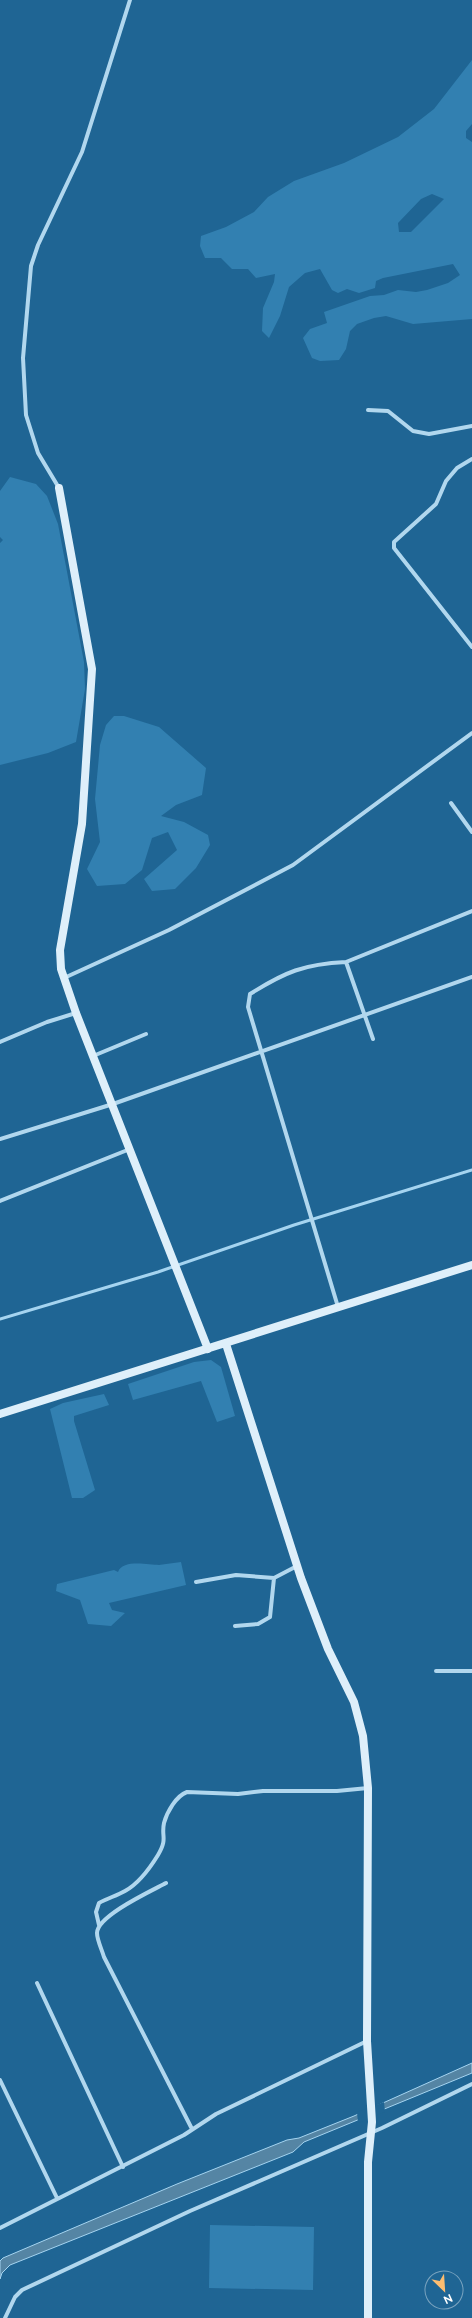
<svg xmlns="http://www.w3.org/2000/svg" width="472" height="2318" viewBox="0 0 472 2318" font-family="Raleway,sans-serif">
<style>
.green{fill:#3280b1;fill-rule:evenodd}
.water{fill:#5585a4;stroke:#a5d4f0}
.pier{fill:#1f6594}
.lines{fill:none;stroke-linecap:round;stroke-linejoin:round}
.stream{stroke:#a5d4f0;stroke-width:3}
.street{stroke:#b1d7ee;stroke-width:4}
.secondary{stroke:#deeffa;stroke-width:8}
</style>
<rect width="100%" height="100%" fill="#1f6594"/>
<path class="green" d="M472 60V124L466 131V138L472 142V319L413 324 386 316 374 318 357 324 350 331 346 349 339 360 320 361 312 358 303 338 310 329 327 323 324 312 370 296 384 295 398 290 416 292 427 290 448 283 460 275 453 264 383 278 376 281 375 288 359 293 347 289 338 293 332 290 320 269 305 273 289 287 280 316 269 338 262 331 263 308 274 282 275 274 256 278 248 269H232L221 258H205L200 246 201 236 226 227 254 212 268 197 294 181 344 163 398 137 434 109ZM432 194 444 199 411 232H399L398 223 421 199Z
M10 477 36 484 47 496 58 524 84 662 85 689 76 742 48 753 0 765V543L3 540 0 537V491Z
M114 716H124L159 727 206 768 202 795 176 805 161 816 184 822 208 835 210 845 196 868 175 889 152 891 144 879 177 850 168 832 152 838 142 870 125 884 97 886 87 869 100 842 95 799 100 745 106 725Z
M211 1360 221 1367 235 1416 217 1422 201 1381 133 1400 128 1384 194 1362Z
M104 1394 109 1405 74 1416V1421L95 1490 83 1498H72L50 1409 63 1403Z
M181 1562 186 1585 109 1603 112 1610 125 1613 111 1626 88 1624 80 1600 56 1591 57 1584 114 1570 118 1572C123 1559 148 1565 159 1565 166 1564 174 1563 181 1562Z
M210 2225 314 2227 313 2290 209 2288Z"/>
<path class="water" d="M472 2063V2073L304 2142 293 2152 10 2265 2 2273 0 2279V2261L3 2258 177 2184 287 2140 299 2138 354 2116Z"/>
<path class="pier" d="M384 2102 385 2112 358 2123 357 2112Z"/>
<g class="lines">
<path class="stream" d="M0 1319 158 1272 294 1225 472 1170"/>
<path class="street" d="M368 410 388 411 413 431 429 434 472 426
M472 459 457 468 446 481 436 504 394 542V548L472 647
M59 488 38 453 26 415 23 358 31 266 38 245 82 152 130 0
M451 803 472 832
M346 962 472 911
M64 978 169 930 293 865 472 733
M0 1042 47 1022 76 1013
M93 1056 146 1034
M0 1139 113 1104 472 977
M0 1201 130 1149
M338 1307 248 1007 250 994C285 972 304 964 346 962L373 1039
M196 1582 236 1575 274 1578 297 1566
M235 1626 258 1624 270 1617 274 1578
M436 1671H472
M166 1883C151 1891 97 1916 97 1933 97 1940 102 1950 104 1957L192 2129
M99 1925 96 1912 99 1903C108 1898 116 1896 125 1891 138 1884 150 1868 158 1855 168 1838 161 1837 164 1823 167 1812 176 1796 187 1792L238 1794 263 1791H337L368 1788
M37 1983 123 2167
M0 2080 57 2198
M0 2228 184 2135 216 2114 367 2041
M5 2318 15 2297 22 2290 190 2211 382 2128 472 2084"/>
<path class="secondary" d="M59 488 92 669 82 824 60 950 61 969 76 1013 208 1349
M226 1344 301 1578 328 1649 354 1702 363 1736 368 1788 367 2041 372 2122 368 2162V2318
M0 1414 472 1265"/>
</g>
<g transform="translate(444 2290) rotate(155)"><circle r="19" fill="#1f6594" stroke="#79a3bf"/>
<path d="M0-3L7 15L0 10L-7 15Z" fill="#fcbd71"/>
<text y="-6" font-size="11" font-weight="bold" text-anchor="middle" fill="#ffffff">N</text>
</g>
</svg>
